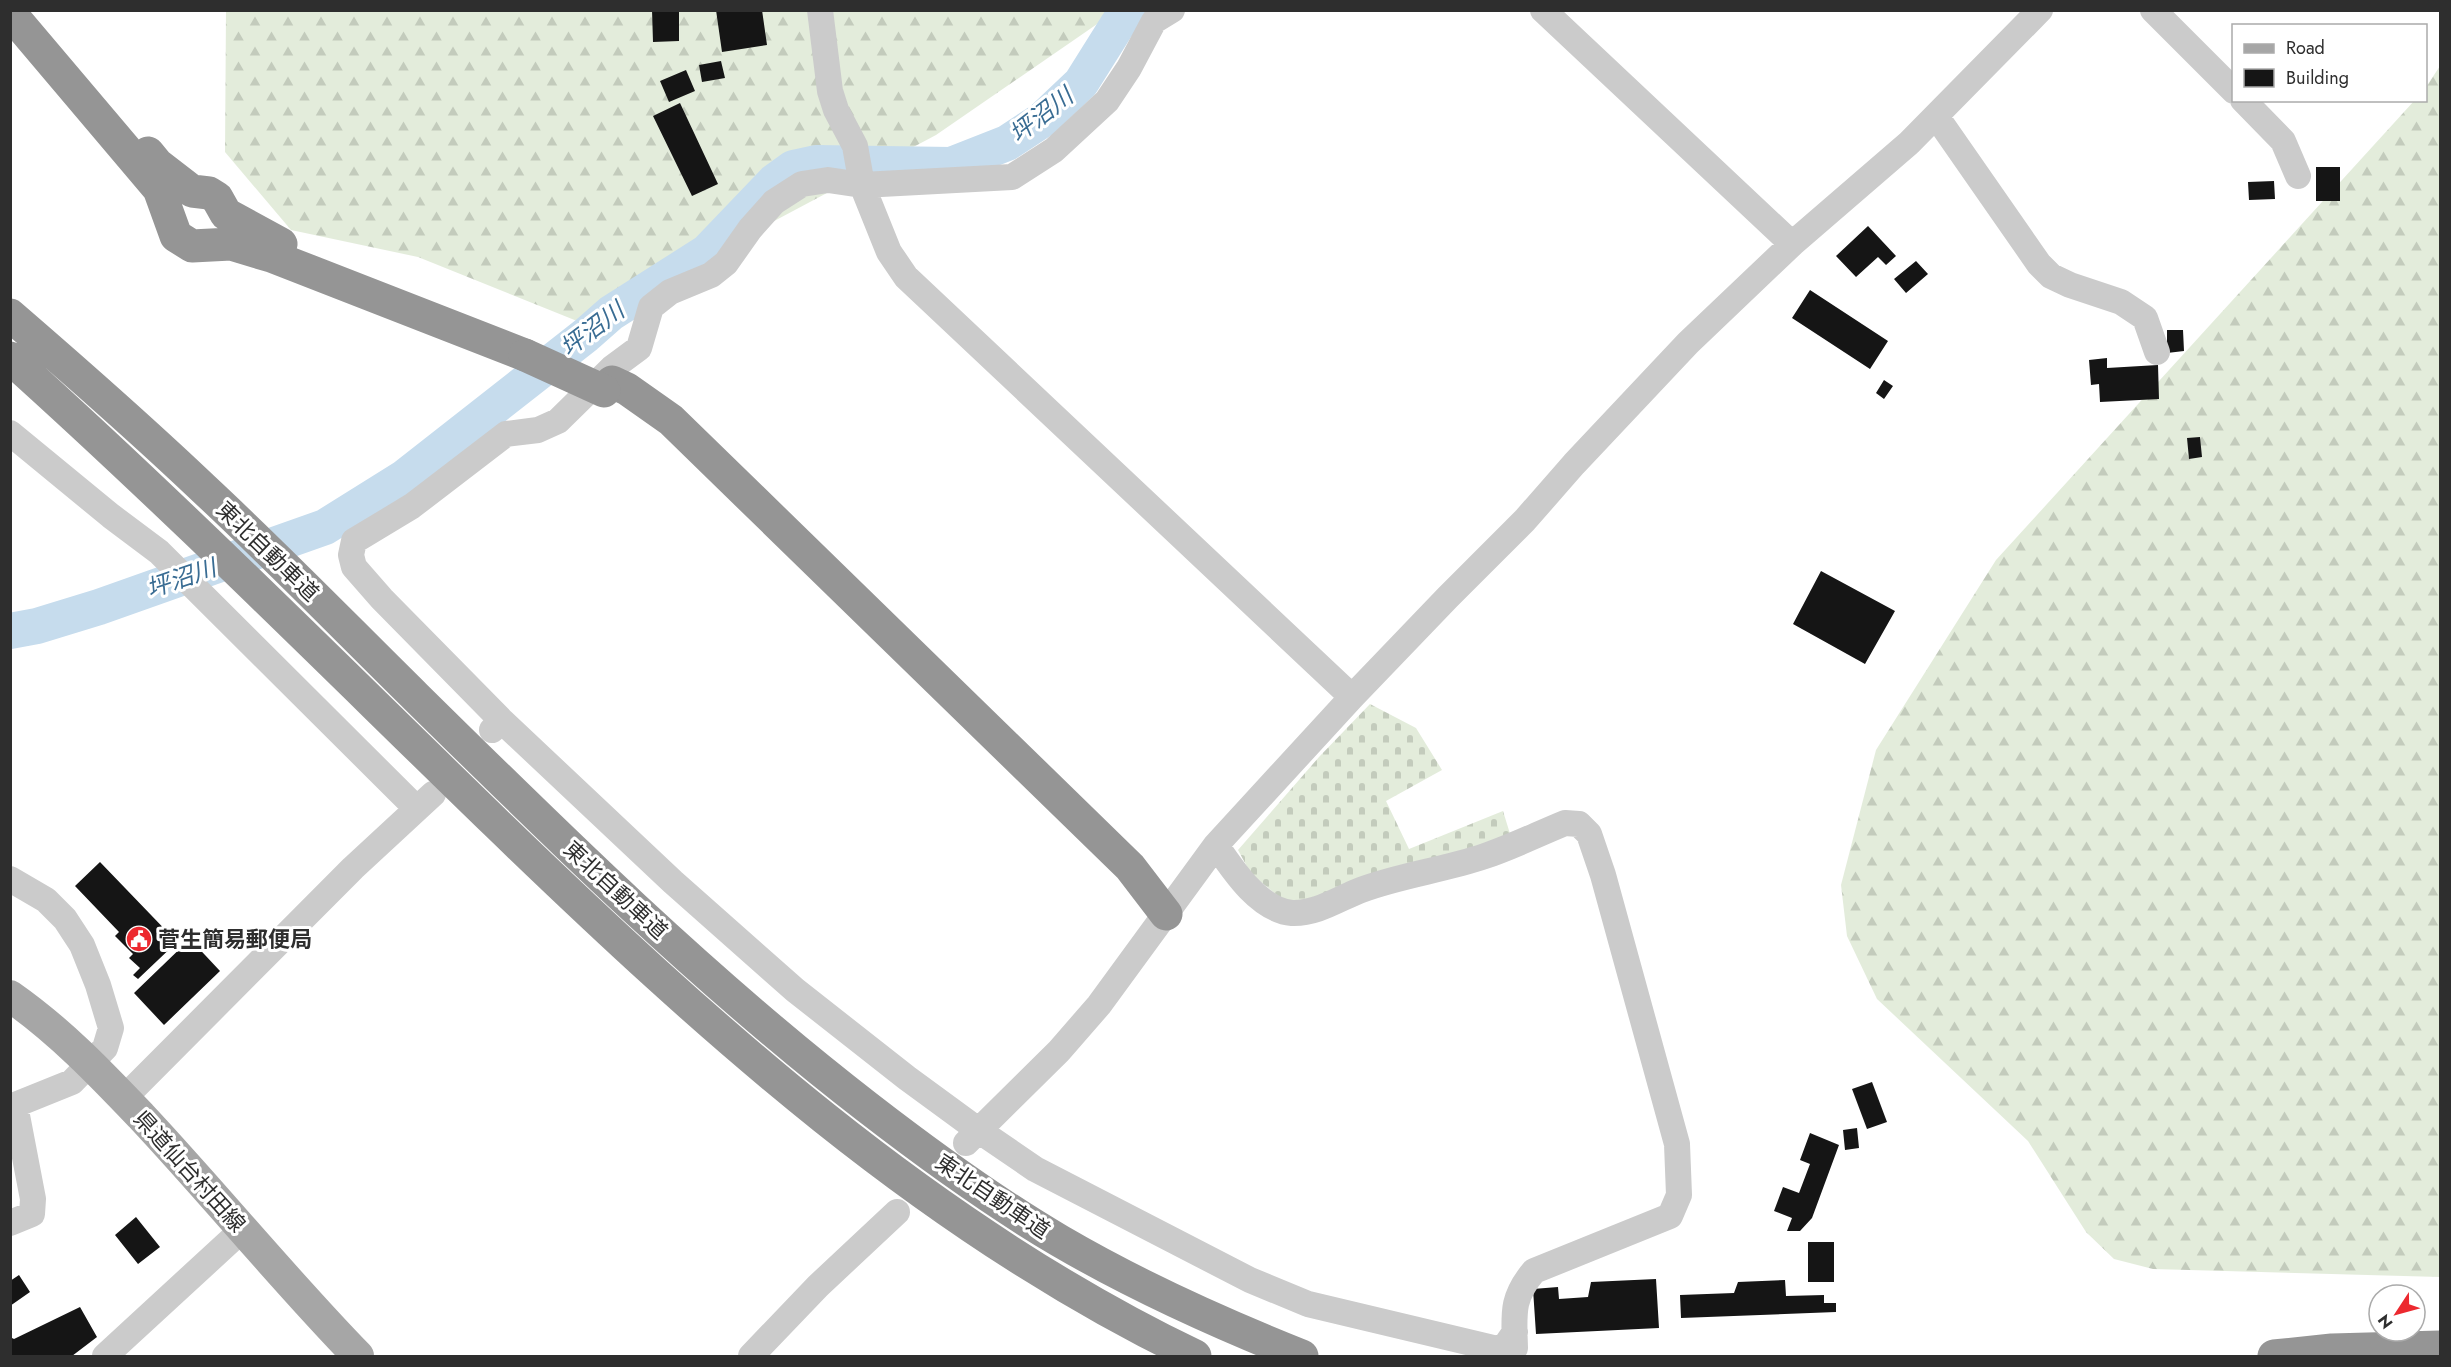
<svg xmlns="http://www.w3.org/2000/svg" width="2451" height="1367" viewBox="0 0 2451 1367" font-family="Jost,'Noto Sans JP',sans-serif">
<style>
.forest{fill:url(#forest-firs)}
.cemetery{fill:url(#cemetery-stones)}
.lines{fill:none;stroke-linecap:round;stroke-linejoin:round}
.river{stroke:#c6dced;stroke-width:36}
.building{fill:#151515}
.minor{stroke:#cbcbcb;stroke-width:26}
.major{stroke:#a6a6a6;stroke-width:32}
.highway{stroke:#959595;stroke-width:33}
.highway-bridge{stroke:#959595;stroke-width:33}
.labels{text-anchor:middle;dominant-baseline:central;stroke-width:6;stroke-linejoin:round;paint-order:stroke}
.street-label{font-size:22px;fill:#2e2e2e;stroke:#fff}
.poi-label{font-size:22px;font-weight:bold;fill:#2e2e2e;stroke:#fff;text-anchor:start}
.water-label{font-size:24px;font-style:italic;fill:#396c93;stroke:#fff}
</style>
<defs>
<pattern id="forest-firs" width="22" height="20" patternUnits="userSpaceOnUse" patternTransform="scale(1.5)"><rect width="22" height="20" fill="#e3ecdb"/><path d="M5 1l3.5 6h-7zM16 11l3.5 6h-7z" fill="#c3cbbc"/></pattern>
<pattern id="cemetery-stones" width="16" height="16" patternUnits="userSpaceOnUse" patternTransform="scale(1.5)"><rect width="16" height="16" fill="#e3ecdb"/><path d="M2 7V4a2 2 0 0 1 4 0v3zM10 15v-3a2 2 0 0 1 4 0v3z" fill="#c3cbbc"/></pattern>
</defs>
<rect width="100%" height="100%" fill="#fff"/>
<path class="forest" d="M226 11H1116L936 135 582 323 418 257 291 230 225 152Z
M2440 66V1277L2153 1269 2114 1259 2086 1232 2028 1141 1877 999 1847 936 1841 885 1876 750 1996 560 2414 101 2426 100V87Z"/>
<path class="cemetery" d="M1370 704 1416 728 1442 770 1386 801 1409 849 1503 811 1511 837 1306 901 1283 900 1251 874 1238 850 1319 757Z"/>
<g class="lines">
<path class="river" d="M10 631 37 626 99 607 325 527 405 477 586 335 611 313 707 252 775 181 793 168 816 163 951 165 1007 143 1042 120 1081 83 1118 24 1135 10"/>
</g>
<path class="building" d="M652 10H679V41L653 42Z
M716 10H762L767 45 722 52Z
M721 61 725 78 702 82 699 65Z
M686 70 695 91 669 102 660 81Z
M680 103 718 184 692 196 653 116Z
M2316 167H2340V201H2316Z
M2274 181 2275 199 2249 200 2248 182Z
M1868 226 1896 256 1886 265 1878 257 1856 277 1836 256Z
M1916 261 1928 274 1906 293 1894 279Z
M1810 290 1888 341 1870 369 1792 318Z
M2167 330H2183L2184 351 2167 353Z
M2107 358V368L2158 365 2159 399 2100 402 2099 384 2091 385 2089 360Z
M1884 380 1893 386 1884 399 1876 393Z
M2200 437 2202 457 2189 459 2187 438Z
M1821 571 1895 611 1865 664 1793 624Z
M100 862 177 942 138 979 133 975 140 968 129 958 133 954 115 936 119 932 75 886Z
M190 939 220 971 164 1025 134 993Z
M1872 1082 1887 1122 1867 1129 1852 1089Z
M1857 1128 1859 1148 1845 1150 1843 1130Z
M1810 1133 1839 1145 1812 1218 1800 1231H1787L1792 1218 1774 1211 1783 1187 1799 1193 1810 1164 1800 1160Z
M136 1217 160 1247 138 1264 115 1235Z
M1808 1242H1834V1282H1808Z
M19 1275 30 1292 10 1306V1281Z
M1656 1279 1659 1328 1536 1334 1533 1289 1558 1287 1559 1299 1588 1297 1591 1282Z
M1785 1280 1786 1296 1824 1295V1303H1836V1312L1681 1318 1680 1295 1734 1293 1738 1282Z
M80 1307 97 1337 72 1356H10V1337L14 1339Z"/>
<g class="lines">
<path class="minor" d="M820 10 830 91 836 110 855 146 862 185 889 252 906 277 1352 697
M1543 10 1792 244
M2153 10 2234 91
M2243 100 2283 141 2298 176
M1936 116 2039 264 2051 276 2070 285 2121 302 2145 318 2157 352
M10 433 111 516 159 552 416 808
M502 721 673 882 795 990 907 1078 978 1130 1035 1169 1250 1280 1308 1304 1497 1349 1506 1345 1515 1332
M492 730 502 721 382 599 354 567 351 555 354 541 412 506 506 434 538 430 558 421 612 368 639 348 651 307 670 292 711 275 726 263 750 229 774 202 802 184 828 180 862 185 1012 177 1054 150 1107 101 1129 68 1154 21 1172 10
M1216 845C1233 870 1259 910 1292 913 1317 914 1340 898 1361 890 1401 875 1444 870 1485 856 1512 847 1538 834 1565 823L1579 824 1589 834 1603 875 1677 1144 1679 1195 1670 1216 1534 1271C1511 1298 1514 1314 1515 1348
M10 879 46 900 65 919 82 945 98 985 111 1028 105 1048 72 1082 15 1105 33 1199 32 1214 10 1223
M124 1098 353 868 433 794
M966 1143 1059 1051 1099 1005 1216 845 1352 697 1448 597 1525 520 1574 464 1688 343 1792 244 1909 143 2040 10
M105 1356 243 1229
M751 1356 818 1286 897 1212"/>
<path class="major" d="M10 996C60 1031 100 1073 141 1116 215 1195 283 1279 358 1356"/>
<path class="highway" d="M10 13 159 189 176 236 192 246 231 244 271 256 525 355
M148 153 157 164 192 191 209 193 217 198 226 214 281 244
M10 315C76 372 141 429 204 489 276 556 344 626 414 695 559 838 705 982 867 1107 929 1155 992 1201 1060 1241 1137 1286 1219 1323 1302 1356
M10 358C177 508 335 667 496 823 707 1027 928 1228 1195 1356
M612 382 627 389 671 420 1130 867 1166 914
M2274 1356 2332 1350 2440 1347"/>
<path class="highway-bridge" d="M525 355 604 391"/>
</g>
<defs>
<g id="civic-disc" transform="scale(1.35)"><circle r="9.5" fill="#ec292f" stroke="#fff"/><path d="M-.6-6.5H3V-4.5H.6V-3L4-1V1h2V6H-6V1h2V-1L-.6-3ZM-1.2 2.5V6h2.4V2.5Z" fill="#fff"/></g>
</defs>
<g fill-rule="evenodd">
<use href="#civic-disc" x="139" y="939"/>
</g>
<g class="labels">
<g class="street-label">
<text transform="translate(268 551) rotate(44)">東北自動車道</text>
<text transform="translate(616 890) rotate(43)">東北自動車道</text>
<text transform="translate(190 1171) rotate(48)">県道仙台村田線</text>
<text transform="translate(993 1196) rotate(34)">東北自動車道</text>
</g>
<g class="poi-label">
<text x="158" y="939">菅生簡易郵便局</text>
</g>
<g class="water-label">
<text transform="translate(1041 115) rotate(-38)">坪沼川</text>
<text transform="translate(592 329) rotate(-37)">坪沼川</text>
<text transform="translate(181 578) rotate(-19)">坪沼川</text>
</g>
</g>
<rect width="2451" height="1367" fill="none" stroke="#2e2e2e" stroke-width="24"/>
<rect x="2232" y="24" width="195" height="78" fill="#ffffff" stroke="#ababab" stroke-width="1.5"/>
<rect x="2244" y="44" width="30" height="9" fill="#a6a6a6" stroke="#ababab" stroke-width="1.5"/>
<text x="2286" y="54" font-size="18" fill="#2e2e2e">Road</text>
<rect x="2244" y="69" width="30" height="18" fill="#151515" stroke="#ababab" stroke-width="1.5"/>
<text x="2286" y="84" font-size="18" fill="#2e2e2e">Building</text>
<g transform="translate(2397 1313) rotate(234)"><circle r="28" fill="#ffffff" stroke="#ababab" stroke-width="1.5"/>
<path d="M0-4.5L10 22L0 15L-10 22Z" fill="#ec292f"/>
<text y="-9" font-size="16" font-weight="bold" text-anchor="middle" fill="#2e2e2e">N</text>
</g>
</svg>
